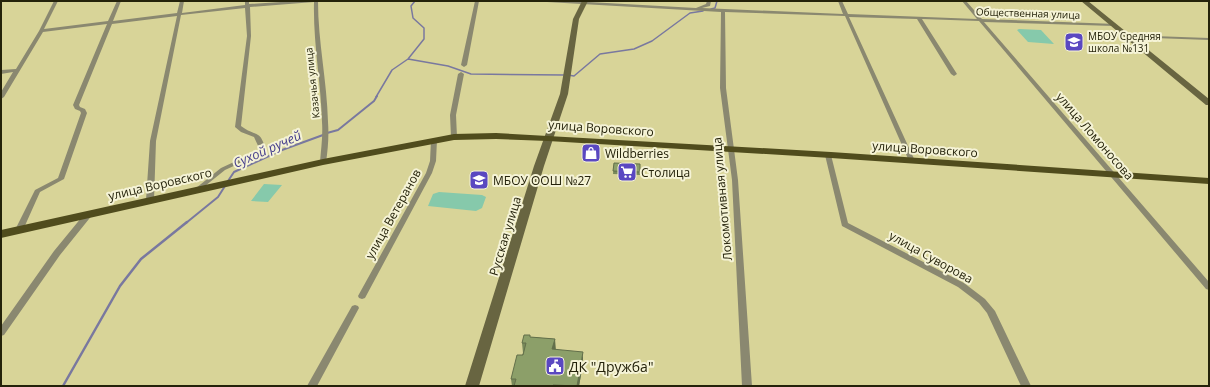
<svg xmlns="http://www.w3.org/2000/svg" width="1210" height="387" viewBox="0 0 1210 387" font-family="'Open Sans',sans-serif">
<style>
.green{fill:#86c9ab}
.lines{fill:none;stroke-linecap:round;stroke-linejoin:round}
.stream-far2{stroke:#79789f;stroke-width:1.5}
.stream-far1{stroke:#79789f;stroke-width:2}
.stream{stroke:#79789f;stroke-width:2.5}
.street{fill:#8a8870;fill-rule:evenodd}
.secondary{fill:#686541;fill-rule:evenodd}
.primary{fill:#504c1d;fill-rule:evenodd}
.wall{fill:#78895a}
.shaded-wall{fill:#626f4a}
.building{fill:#8c9f69;stroke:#626f4a}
.labels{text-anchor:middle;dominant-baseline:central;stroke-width:4;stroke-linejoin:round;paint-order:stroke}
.far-street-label{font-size:10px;fill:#24220a;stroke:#f5f3d6}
.far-poi-label{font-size:10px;fill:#24220a;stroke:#f5f3d6;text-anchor:start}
.street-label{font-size:12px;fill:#24220a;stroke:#f5f3d6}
.poi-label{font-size:12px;fill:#24220a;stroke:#f5f3d6;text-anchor:start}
.water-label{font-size:13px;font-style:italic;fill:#453d8c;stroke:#f5f3d6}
.near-poi-label{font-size:14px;fill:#24220a;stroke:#f5f3d6;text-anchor:start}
</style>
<rect width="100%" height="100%" fill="#d8d498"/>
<path class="green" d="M1019 29 1041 30 1054 44 1028 42 1017 30Z
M264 184 282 185 268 202 251 201Z
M439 192 482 195 486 197 482 208 476 211 428 206 433 194Z"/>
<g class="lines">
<path class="stream-far2" d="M711 9 715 8 717 1
M408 59 448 66 471 74 564 75
M568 75 574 76 600 54 634 49 652 41 690 13 703 11
M376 97 392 70 408 59 424 39V28L413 18 411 6 415 1"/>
<path class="stream-far1" d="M327 133 338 130 374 101 377 96
M228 181 234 172 282 150 323 135
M186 223 218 197 225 186"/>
<path class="stream" d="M63 386 120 286 141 259 187 222"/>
<path class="street" d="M54 1H58L44 29 108 21 117 1H121L113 21 177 13 180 1H184L182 13 245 5V1H249V4L296 1H318C318 42 327 81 328 122 329 135 328 149 326 162L323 164 320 162C321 149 323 136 322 122 321 82 313 43 314 2L250 7 251 36 241 126C257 138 260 128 266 151L225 170 200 190H196L195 189 196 188 221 168 260 150 254 137 241 132 235 127 247 36 245 8 181 15 156 141 154 200 153 202H147L146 200 150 141 177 16 112 24 79 105 80 107 85 109 87 113 64 179 40 192 23 230 22 232H16L15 230 35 190 58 178 81 113 80 111 75 109 73 105 107 24 43 32 4 97 1 99V92L13 72 1 74V70L16 69 39 31Z
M475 1H479L467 65 464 67 461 65Z
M545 1H571L696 8 706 4 707 1H711L710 6 702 8 843 14 838 1H842L848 14 977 19 962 1H966L982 19 1116 24V25L1114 26 984 22 1209 282V290L1206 289 979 21 922 19 957 74 954 76 951 74 917 19 849 17 915 161 912 163 909 161 845 16 725 12 726 88 738 180 752 386H742L732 180 720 88 721 12 547 2Z
M1125 35 1209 38V40L1127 37H1125Z
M461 72 464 74 456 115 457 137 454 139 451 137 450 115 458 74Z
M434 138 437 140 436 161 432 173 365 298 362 299 359 298 358 296 426 173 430 161 431 140Z
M828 153 831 155 848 223 964 283 985 299 995 311 1031 386H1021L987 313 979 303 958 287 842 226 825 155Z
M86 212H89L93 214 60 255 4 335 1 336V326L54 251Z
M355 305 358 306 359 308 317 386H307L352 306Z"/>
<path class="secondary" d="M582 1H588L579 19 568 94 544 166 479 386H465L534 166 560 94 573 19Z
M1081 1H1088L1209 99V105H1206Z"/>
<path class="primary" d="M496 133 831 152 1209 178V184L831 158 548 141 496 139 454 140 323 165 1 238V230L323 159 454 134Z"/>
</g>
<path class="wall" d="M614 163 640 172V175L613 174Z
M530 337 555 339V350L583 364 579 386H512L511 379 523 353 522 343Z"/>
<path class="shaded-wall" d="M555 339 556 351 552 349Z
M583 352V364L579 386H577Z"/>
<path class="building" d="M614 163 640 164V172L613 171Z
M524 335H530V337L555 339 552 349 583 352 577 386 553 385V386H514L516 379H511L517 355H523L526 343H522Z"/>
<defs>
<g id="school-square" transform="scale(1)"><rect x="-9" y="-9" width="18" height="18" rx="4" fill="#5a48c1" stroke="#f5f3d6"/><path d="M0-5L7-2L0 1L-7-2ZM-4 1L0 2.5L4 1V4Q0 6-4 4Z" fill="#fff"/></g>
<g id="shop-square" transform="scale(1)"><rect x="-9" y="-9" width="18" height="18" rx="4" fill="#5a48c1" stroke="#f5f3d6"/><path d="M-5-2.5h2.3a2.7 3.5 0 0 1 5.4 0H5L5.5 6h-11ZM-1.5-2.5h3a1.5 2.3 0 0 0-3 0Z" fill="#fff"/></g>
<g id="supermarket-square" transform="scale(1)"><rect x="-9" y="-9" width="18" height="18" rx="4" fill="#5a48c1" stroke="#f5f3d6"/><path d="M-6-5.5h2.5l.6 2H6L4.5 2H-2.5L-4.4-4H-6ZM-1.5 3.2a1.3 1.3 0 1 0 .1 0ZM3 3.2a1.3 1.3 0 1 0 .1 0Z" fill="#fff"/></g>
<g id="civic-square" transform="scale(1)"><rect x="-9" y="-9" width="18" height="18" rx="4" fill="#5a48c1" stroke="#f5f3d6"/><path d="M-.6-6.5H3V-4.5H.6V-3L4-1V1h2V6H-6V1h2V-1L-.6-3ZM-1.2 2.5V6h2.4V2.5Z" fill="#fff"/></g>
</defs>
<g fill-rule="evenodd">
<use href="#school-square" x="1074" y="42"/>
<use href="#shop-square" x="591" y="153"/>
<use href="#supermarket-square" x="627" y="172"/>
<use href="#school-square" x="479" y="180"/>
<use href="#civic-square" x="555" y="366"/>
</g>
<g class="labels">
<g class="far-street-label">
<text transform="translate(1028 13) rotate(2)">Общественная улица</text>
<text transform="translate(312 83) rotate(-96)">Казачья улица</text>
</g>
<g class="far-poi-label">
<text x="1088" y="36">МБОУ Средняя<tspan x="1088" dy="12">школа №131</tspan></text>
</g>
<g class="street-label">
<text transform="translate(601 128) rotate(4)">улица Воровского</text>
<text transform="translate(1095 136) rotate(49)">улица Ломоносова</text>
<text transform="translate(925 149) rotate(4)">улица Воровского</text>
<text transform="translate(160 184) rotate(-13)">улица Воровского</text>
<text transform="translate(722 199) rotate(-95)">Локомотивная улица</text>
<text transform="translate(393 214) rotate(-61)">улица Ветеранов</text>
<text transform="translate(505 236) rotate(-73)">Русская улица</text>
<text transform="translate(931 257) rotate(29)">улица Суворова</text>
</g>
<g class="poi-label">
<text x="605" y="153">Wildberries</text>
<text x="641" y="172">Столица</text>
<text x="493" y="180">МБОУ ООШ №27</text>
</g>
<g class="water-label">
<text transform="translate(267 149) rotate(-24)">Сухой ручей</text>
</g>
<g class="near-poi-label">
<text x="569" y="366">ДК "Дружба"</text>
</g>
</g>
<rect width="1210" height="387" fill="none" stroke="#24220a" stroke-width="4"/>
</svg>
